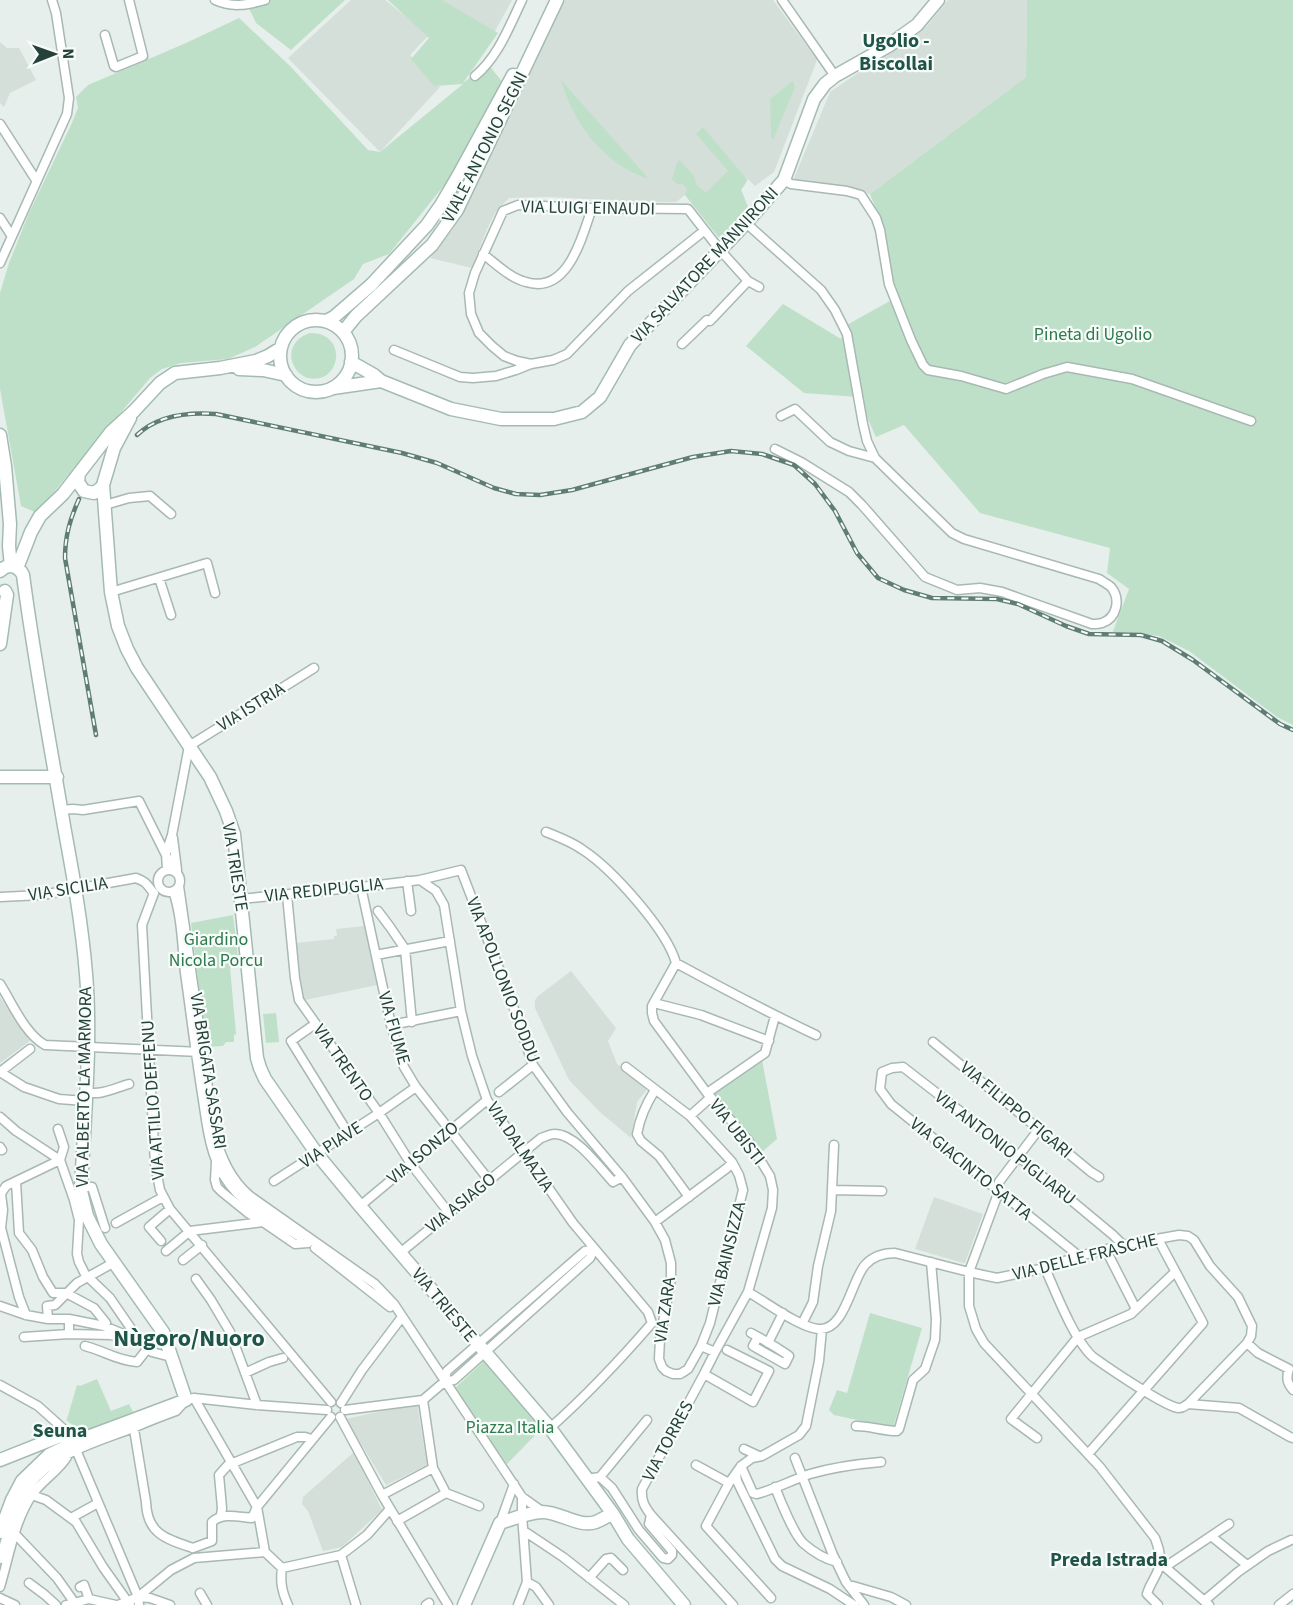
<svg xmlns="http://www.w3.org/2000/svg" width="1293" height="1605" viewBox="0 0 1293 1605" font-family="'Source Sans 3',sans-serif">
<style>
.built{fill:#d4dfda}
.green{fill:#bfe0c8}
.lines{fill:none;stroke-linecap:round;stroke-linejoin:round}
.street-casing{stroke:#a8b8b2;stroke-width:11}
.secondary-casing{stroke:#a4bbb3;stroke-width:15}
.street{stroke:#fff;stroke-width:8}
.secondary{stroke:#fff;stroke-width:12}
.rail-casing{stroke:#5f7d75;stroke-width:4.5}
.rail{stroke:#f7fbf9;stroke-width:2;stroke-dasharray:7;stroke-linecap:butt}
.labels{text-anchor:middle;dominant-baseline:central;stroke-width:4.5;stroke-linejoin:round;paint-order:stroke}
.street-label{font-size:18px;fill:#24423a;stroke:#f7fbf9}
.park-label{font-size:18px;fill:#2d7a4b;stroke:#f7fbf9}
.neighbourhood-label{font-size:20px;font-weight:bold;fill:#1f5548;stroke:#f7fbf9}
.district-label{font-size:24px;font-weight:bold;fill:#1f5548;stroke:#f7fbf9}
</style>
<rect width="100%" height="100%" fill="#e6efeb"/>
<path class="built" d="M351 0H385L429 35 410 55 440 87 380 152 288 58Z
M438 0H512L494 33Z
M565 0H773L817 60 774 172 755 186 748 179 741 190 748 207 720 239 685 195 676 202H644L549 197 509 198 495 213 487 229 472 268 430 258 454 228Z
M948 0H1027L1026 77 870 194 792 183 830 92 927 26Z
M0 42 7 48H19L36 80 10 93 4 107 0 103Z
M364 926 377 985 305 1000 303 994 296 943 334 939V936H337L336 929Z
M571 971 616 1028 608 1041 617 1064 645 1085 646 1091 637 1102 631 1138 601 1113 569 1080 535 1008V1000L538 996Z
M0 997 30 1041 0 1063Z
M934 1197 983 1214 965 1263H963L915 1249Z
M417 1403 427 1465 386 1485 346 1419Z
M354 1452 382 1510 342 1547 323 1551 308 1511 302 1504 303 1497Z"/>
<path class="green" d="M245 0H345L291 50 256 23Z
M388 0H442L498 33 463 83 488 64 504 84 492 111 450 178 389 254 363 264 354 279 255 347 228 359 181 363 162 369 150 378 53 493 35 512 21 506 0 389V293L9 263 29 213 71 125 78 108 76 97 88 85 186 43 239 18 290 66 368 150 380 152 463 84 434 86 411 59 429 38Z
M1027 0H1293V725L1277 717 1189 651 1159 636 1133 633 1112 634 1129 589 1107 573 1110 548 980 513 904 425 876 437 858 397 804 393 746 346 783 304 841 339 845 326 897 297 879 217 870 194 1026 77Z
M561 80 649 179C604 165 573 123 561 80Z
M793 81 795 87 773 140 771 137 770 99Z
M703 127 745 177 747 181 741 190 748 207 720 239 685 195 687 189 683 184H677L672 179 677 163 680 160 694 176 697 185 706 193 728 171 696 134Z
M310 333C349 332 341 386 308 378 302 376 297 372 294 366 286 351 296 337 310 333Z
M233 915 239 966 230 967 236 1034 234 1035V1042H226L223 1046 206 1047 191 923Z
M276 1013 279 1042 266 1043 263 1014Z
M762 1060 777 1139 762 1152 711 1092Z
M870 1313 922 1328 893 1428 834 1415 829 1410 837 1390 847 1393Z
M485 1360 542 1428 507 1464 454 1389Z
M97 1379 111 1411 129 1404 133 1412 82 1432 66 1420 67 1419 77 1385 80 1386Z"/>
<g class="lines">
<g class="street-casing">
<path id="street" d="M215 0C232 8 247 5 265 0
M782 0 835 76
M105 35 114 66 116 67 143 56 129 0
M475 76C498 57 509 27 522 0
M0 124 36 180
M784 180 791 184 847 191 861 195 876 218 880 230 889 284 911 340 923 365 928 370 961 376 1006 389 1043 374 1067 367 1132 379 1251 421
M0 218 11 235
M746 223 821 290 835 310 847 334 863 424 867 441 875 458 952 533 964 539 1099 579C1103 582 1108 584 1111 587 1121 599 1117 618 1102 623 1099 624 1095 624 1092 624L1002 592 980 588 957 590 925 577 862 505 849 492 801 462 775 449
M700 234 628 291 567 354 553 360 531 364 517 361 504 356 492 346 479 333 471 314 469 293 475 273 503 211 518 205 592 208 688 209 720 250 748 281 759 287
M483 254C496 264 510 278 526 282 568 295 582 237 592 208
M0 263 67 114 69 98 56 13 52 0
M682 344 707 320 710 321 748 281
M394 350 460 377 473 378 496 376 516 370 531 364
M781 416 795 409 830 442 849 451 875 458
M105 505 129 498 150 496 171 514
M159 578 171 615
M111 592 207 563 215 593
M61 810 73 809 83 810 139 801 174 871
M546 832C559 837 572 842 583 850 612 869 667 930 676 963L652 1006V1013L654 1021 707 1093 748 1140 770 1176 773 1190 772 1208 748 1292 715 1352 704 1374 642 1489C641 1500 644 1506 651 1515L733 1605
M173 838 177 870
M167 870 166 853 172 835 189 746 314 668
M158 881a11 11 0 1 1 22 0a11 11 0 1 1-22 0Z
M420 880 436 891 444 905 461 1011 472 1056 487 1100 573 1223 648 1312 652 1323C620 1360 587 1395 550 1428
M407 881 411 911
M179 886 215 1136C222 1159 231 1180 250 1196L375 1284 394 1304 522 1497 543 1512
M361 887 391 1025 404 1067 416 1087 488 1179
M173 891C182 917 182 946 185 973 191 1015 196 1057 203 1100 207 1127 210 1155 225 1178 242 1205 274 1221 300 1237
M154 893 142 925 155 1164 160 1190 170 1209 331 1402
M287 895 295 978 299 1000 379 1113 411 1164 449 1213
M0 897 42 895 136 878C149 883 146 885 154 893
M240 899 361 887 420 880 461 870 511 1000 533 1065 567 1112 622 1177 655 1222 665 1240 671 1263V1279L660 1339 659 1359 662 1367 666 1371 673 1374H680L685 1371 688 1369 701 1346 715 1352
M378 911 390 927 405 949 412 1022
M376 955 450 941
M676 963C722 988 769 1013 816 1035
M0 984C12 1003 25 1034 45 1045L200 1052
M654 1003 701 1015 769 1041
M315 1024 291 1041 348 1133
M391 1025 461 1011
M933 1042 1091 1172 1099 1177
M626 1067 690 1116 732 1162 739 1175 743 1190 710 1323 701 1346
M0 1072 24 1087 59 1099 85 1101
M0 1072 30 1049
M655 1090C646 1104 640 1117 637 1134L641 1141 659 1156 689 1197
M86 1092C100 1096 115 1088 129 1084
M499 1092 533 1065
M707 1093 765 1053 775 1016
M690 1116 710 1098
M0 1117 16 1131 60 1160 74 1200 79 1220 77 1254 79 1262 85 1274 110 1298 139 1340 152 1352 171 1357
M58 1129 64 1147 60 1160
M1039 1129 999 1182V1191L969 1272V1306L976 1329 984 1343 1100 1467 1155 1538C1158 1546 1162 1557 1159 1567 1157 1576 1150 1583 1147 1594L1158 1605
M0 1147 2 1150
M216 1162 215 1180 217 1187 222 1192 248 1213 263 1222 295 1244 308 1243
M274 1181 379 1113 416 1087
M16 1182 19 1233 32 1250 43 1277 53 1293H66L94 1308 106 1323 104 1326
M82 1187H92L105 1228
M832 1190 882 1191
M1 1194 3 1210 1 1228 19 1297 26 1315
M0 1195 6 1186 60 1160
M360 1206 487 1100
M655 1222 727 1168 732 1162
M116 1223 163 1197
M161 1241 149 1227 170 1209
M315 1248 390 1307
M1106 1250 1136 1309
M166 1251 190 1231 263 1222
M400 1253 541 1138C545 1137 550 1134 554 1134 575 1133 600 1168 613 1182L622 1177
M1079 1256 891 1104 880 1089 882 1072 892 1068 903 1067 1018 1156 1113 1235 1123 1245
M183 1260 202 1245
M1045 1268C1056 1293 1074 1340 1093 1357 1107 1367 1167 1408 1179 1408 1184 1408 1184 1406 1188 1404L1239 1408 1290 1437 1293 1438
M196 1279 211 1300 230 1332 257 1405
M748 1292C766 1302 799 1327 818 1329 845 1332 851 1281 865 1265 873 1256 884 1253 895 1253L969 1272 997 1278 1045 1268 1079 1256 1123 1245 1179 1235 1188 1236 1194 1240 1210 1266 1238 1297 1252 1326 1251 1336 1247 1343 1188 1404
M0 1306 26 1315 48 1319H69L104 1326 126 1335
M48 1319 47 1306 55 1305 77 1283 113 1263
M69 1319V1334L111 1335 119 1337
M802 1324 813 1302 818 1266 831 1211 834 1145
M751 1333C764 1340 777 1347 789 1356L785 1364 753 1346 758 1337
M24 1337 69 1334
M768 1343 783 1313
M1247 1343 1258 1353 1289 1369C1286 1378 1287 1383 1293 1390
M85 1346C105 1351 115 1360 137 1362L148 1348
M245 1373 269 1362 283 1358
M704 1374 753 1402 769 1371 727 1350
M444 1382 447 1371 585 1251 594 1249
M0 1385 38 1406 68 1433
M194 1398 257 1507 265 1552 282 1568
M423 1400 444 1382 454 1380 590 1258 594 1249
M423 1400 433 1468 446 1493
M341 1403 362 1370 402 1317
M345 1410 423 1400
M340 1417 382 1495 448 1605
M133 1423 146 1502C147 1534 166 1539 193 1548
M856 1426C870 1426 883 1431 897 1431L899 1429 913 1380 925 1369 935 1340 936 1319 931 1262
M1037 1438 1011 1419 1078 1337 1131 1314 1175 1272
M74 1445 138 1597 139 1605
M744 1449 759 1456
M1088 1454 1203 1323 1158 1239
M795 1458 833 1555 846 1582 864 1605
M696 1465 729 1483
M741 1466 753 1493 757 1494C775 1489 792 1480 810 1474 834 1467 857 1464 881 1462
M736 1474 737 1481 775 1559 782 1566 830 1589 854 1605
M600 1477 647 1420
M586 1479 600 1477 612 1488 639 1530 663 1558 668 1559 672 1555V1551L649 1524 651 1515
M775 1487C780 1500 794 1534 803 1543 812 1551 825 1559 837 1562
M446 1493 479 1506
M32 1495 46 1500 76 1522 103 1567 130 1605
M382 1495 433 1468
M522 1497V1515L527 1582 536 1587 549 1605
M221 1515 222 1508 219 1475 228 1465 297 1437H305L311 1439
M71 1518 98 1503
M397 1521 446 1493
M500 1523 514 1484
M524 1531 563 1557 624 1605
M15 1534 57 1578 74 1602
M1211 1536 1247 1565
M193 1548 212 1541V1522C223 1512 238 1517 252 1518L257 1507 331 1417
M341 1555 356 1605
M0 1559C7 1534 14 1507 29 1486 53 1453 97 1442 133 1428 147 1422 162 1416 176 1411L186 1400 194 1398 257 1405 327 1410
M1160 1566 1165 1567 1209 1605
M1165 1567 1229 1524
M282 1568 341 1555 367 1535 390 1509
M282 1568C280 1582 282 1592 288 1605
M589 1578 606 1559 611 1558 623 1570
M29 1583 45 1595 56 1605
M849 1586H853L891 1597 906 1605
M0 1587C9 1557 14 1522 32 1495 42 1480 58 1472 67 1457
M80 1587 84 1585 89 1599
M200 1593 207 1605
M138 1597 150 1598 170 1605
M0 1598 15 1605
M771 1598 706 1526 729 1483 741 1466 752 1458 762 1456 799 1435 806 1426 819 1361 822 1329
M1204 1601 1238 1572 1268 1551 1291 1540
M66 1605 89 1599 116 1605
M118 1605 138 1597 171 1570 194 1558 265 1552
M426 1605 429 1603
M518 1605 527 1582
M1279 1605 1293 1594"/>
</g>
<g class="secondary-casing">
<path id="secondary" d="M280 356a36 36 0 1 1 72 0a36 36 0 1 1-72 0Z
M326 321 334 317 371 285 427 225 441 205 458 176 513 75
M343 332 356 316 432 245 457 210 557 0
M351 362 374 375 381 381 451 409 501 419H554L582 412 600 397 630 345 746 223 784 180 814 99 825 84 835 76 890 45 903 35 917 25 938 0
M239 369 263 370 286 375
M333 388 381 381
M0 435 5 466 10 524 9 546 11 566
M79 473 78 482 84 491 94 493 101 488 103 485 114 448 130 418
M103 485 111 592 118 626 127 649 137 668 210 777 226 811 234 834 257 1058 260 1068 265 1079 317 1154 360 1206 550 1428 613 1514 628 1539 684 1605
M14 566 19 563 31 532 40 516 63 494 111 432 134 411 160 383 175 373 220 368 256 361 268 356 281 348
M0 571C8 563 18 565 23 575 34 659 50 743 64 826 73 875 82 924 86 974 92 1045 84 1120 81 1191L87 1216 101 1244 163 1332 186 1400 82 1439 49 1455 22 1481 12 1500 0 1532
M0 644 7 595 5 591
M0 777H57
M0 1460 68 1433 73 1442
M464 1605 500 1523C513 1519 526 1513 541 1512 559 1511 578 1528 596 1522 601 1520 607 1516 613 1514"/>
</g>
<use href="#street" class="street"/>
<use href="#secondary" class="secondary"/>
<g class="rail-casing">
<path id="rail" d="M137 435C158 415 189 412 216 414L402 453 437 463 494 488 516 494 540 495 572 490 693 457 731 451 762 454 794 465 815 484 835 511 857 553 878 578 904 590 932 598 997 599 1018 604 1066 626 1089 634 1141 635 1162 641 1193 660 1280 724 1293 730
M79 499C70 519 65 536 65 558L96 735"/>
</g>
<use href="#rail" class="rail"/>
</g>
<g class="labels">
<g class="street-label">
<text transform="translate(485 147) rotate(-63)">VIALE ANTONIO SEGNI</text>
<text transform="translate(588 208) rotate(1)">VIA LUIGI EINAUDI</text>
<text transform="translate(705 265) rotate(-47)">VIA SALVATORE MANNIRONI</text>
<text transform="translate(251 707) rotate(-32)">VIA ISTRIA</text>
<text transform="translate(235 867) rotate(81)">VIA TRIESTE</text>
<text transform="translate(68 889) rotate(-9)">VIA SICILIA</text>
<text transform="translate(324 890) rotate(-6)">VIA REDIPUGLIA</text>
<text transform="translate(503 980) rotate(69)">VIA APOLLONIO SODDU</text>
<text transform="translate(394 1028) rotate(74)">VIA FIUME</text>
<text transform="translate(343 1063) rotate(55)">VIA TRENTO</text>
<text transform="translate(208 1071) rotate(81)">VIA BRIGATA SASSARI</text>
<text transform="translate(84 1087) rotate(-89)">VIA ALBERTO LA MARMORA</text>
<text transform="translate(153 1100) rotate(-94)">VIA ATTILIO DEFFENU</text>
<text transform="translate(1016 1110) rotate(40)">VIA FILIPPO FIGARI</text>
<text transform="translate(737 1132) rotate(52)">VIA UBISTI</text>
<text transform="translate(331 1145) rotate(-33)">VIA PIAVE</text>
<text transform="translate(520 1147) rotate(56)">VIA DALMAZIA</text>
<text transform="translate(1005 1148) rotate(38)">VIA ANTONIO PIGLIARU</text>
<text transform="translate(423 1153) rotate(-40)">VIA ISONZO</text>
<text transform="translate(971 1169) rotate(39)">VIA GIACINTO SATTA</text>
<text transform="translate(461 1203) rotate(-39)">VIA ASIAGO</text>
<text transform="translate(727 1254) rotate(-76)">VIA BAINSIZZA</text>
<text transform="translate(1085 1257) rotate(-14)">VIA DELLE FRASCHE</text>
<text transform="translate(444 1305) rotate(50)">VIA TRIESTE</text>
<text transform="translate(665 1310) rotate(-82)">VIA ZARA</text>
<text transform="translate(668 1441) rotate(-62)">VIA TORRES</text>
</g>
<g class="park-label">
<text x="1093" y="334">Pineta di Ugolio</text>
<text x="216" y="939">Giardino<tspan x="216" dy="21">Nicola Porcu</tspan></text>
<text x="510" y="1427">Piazza Italia</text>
</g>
<g class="neighbourhood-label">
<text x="896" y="41">Ugolio -<tspan x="896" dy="23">Biscollai</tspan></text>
<text x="60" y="1431">Seuna</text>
<text x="1109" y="1560">Preda Istrada</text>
</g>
<g class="district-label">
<text x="189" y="1338">Nùgoro/Nuoro</text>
</g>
</g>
<g transform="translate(54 54) rotate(89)" stroke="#f7fbf9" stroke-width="4.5" paint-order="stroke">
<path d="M0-4.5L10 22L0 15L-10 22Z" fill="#24423a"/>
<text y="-9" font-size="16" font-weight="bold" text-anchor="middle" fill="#24423a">N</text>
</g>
</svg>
